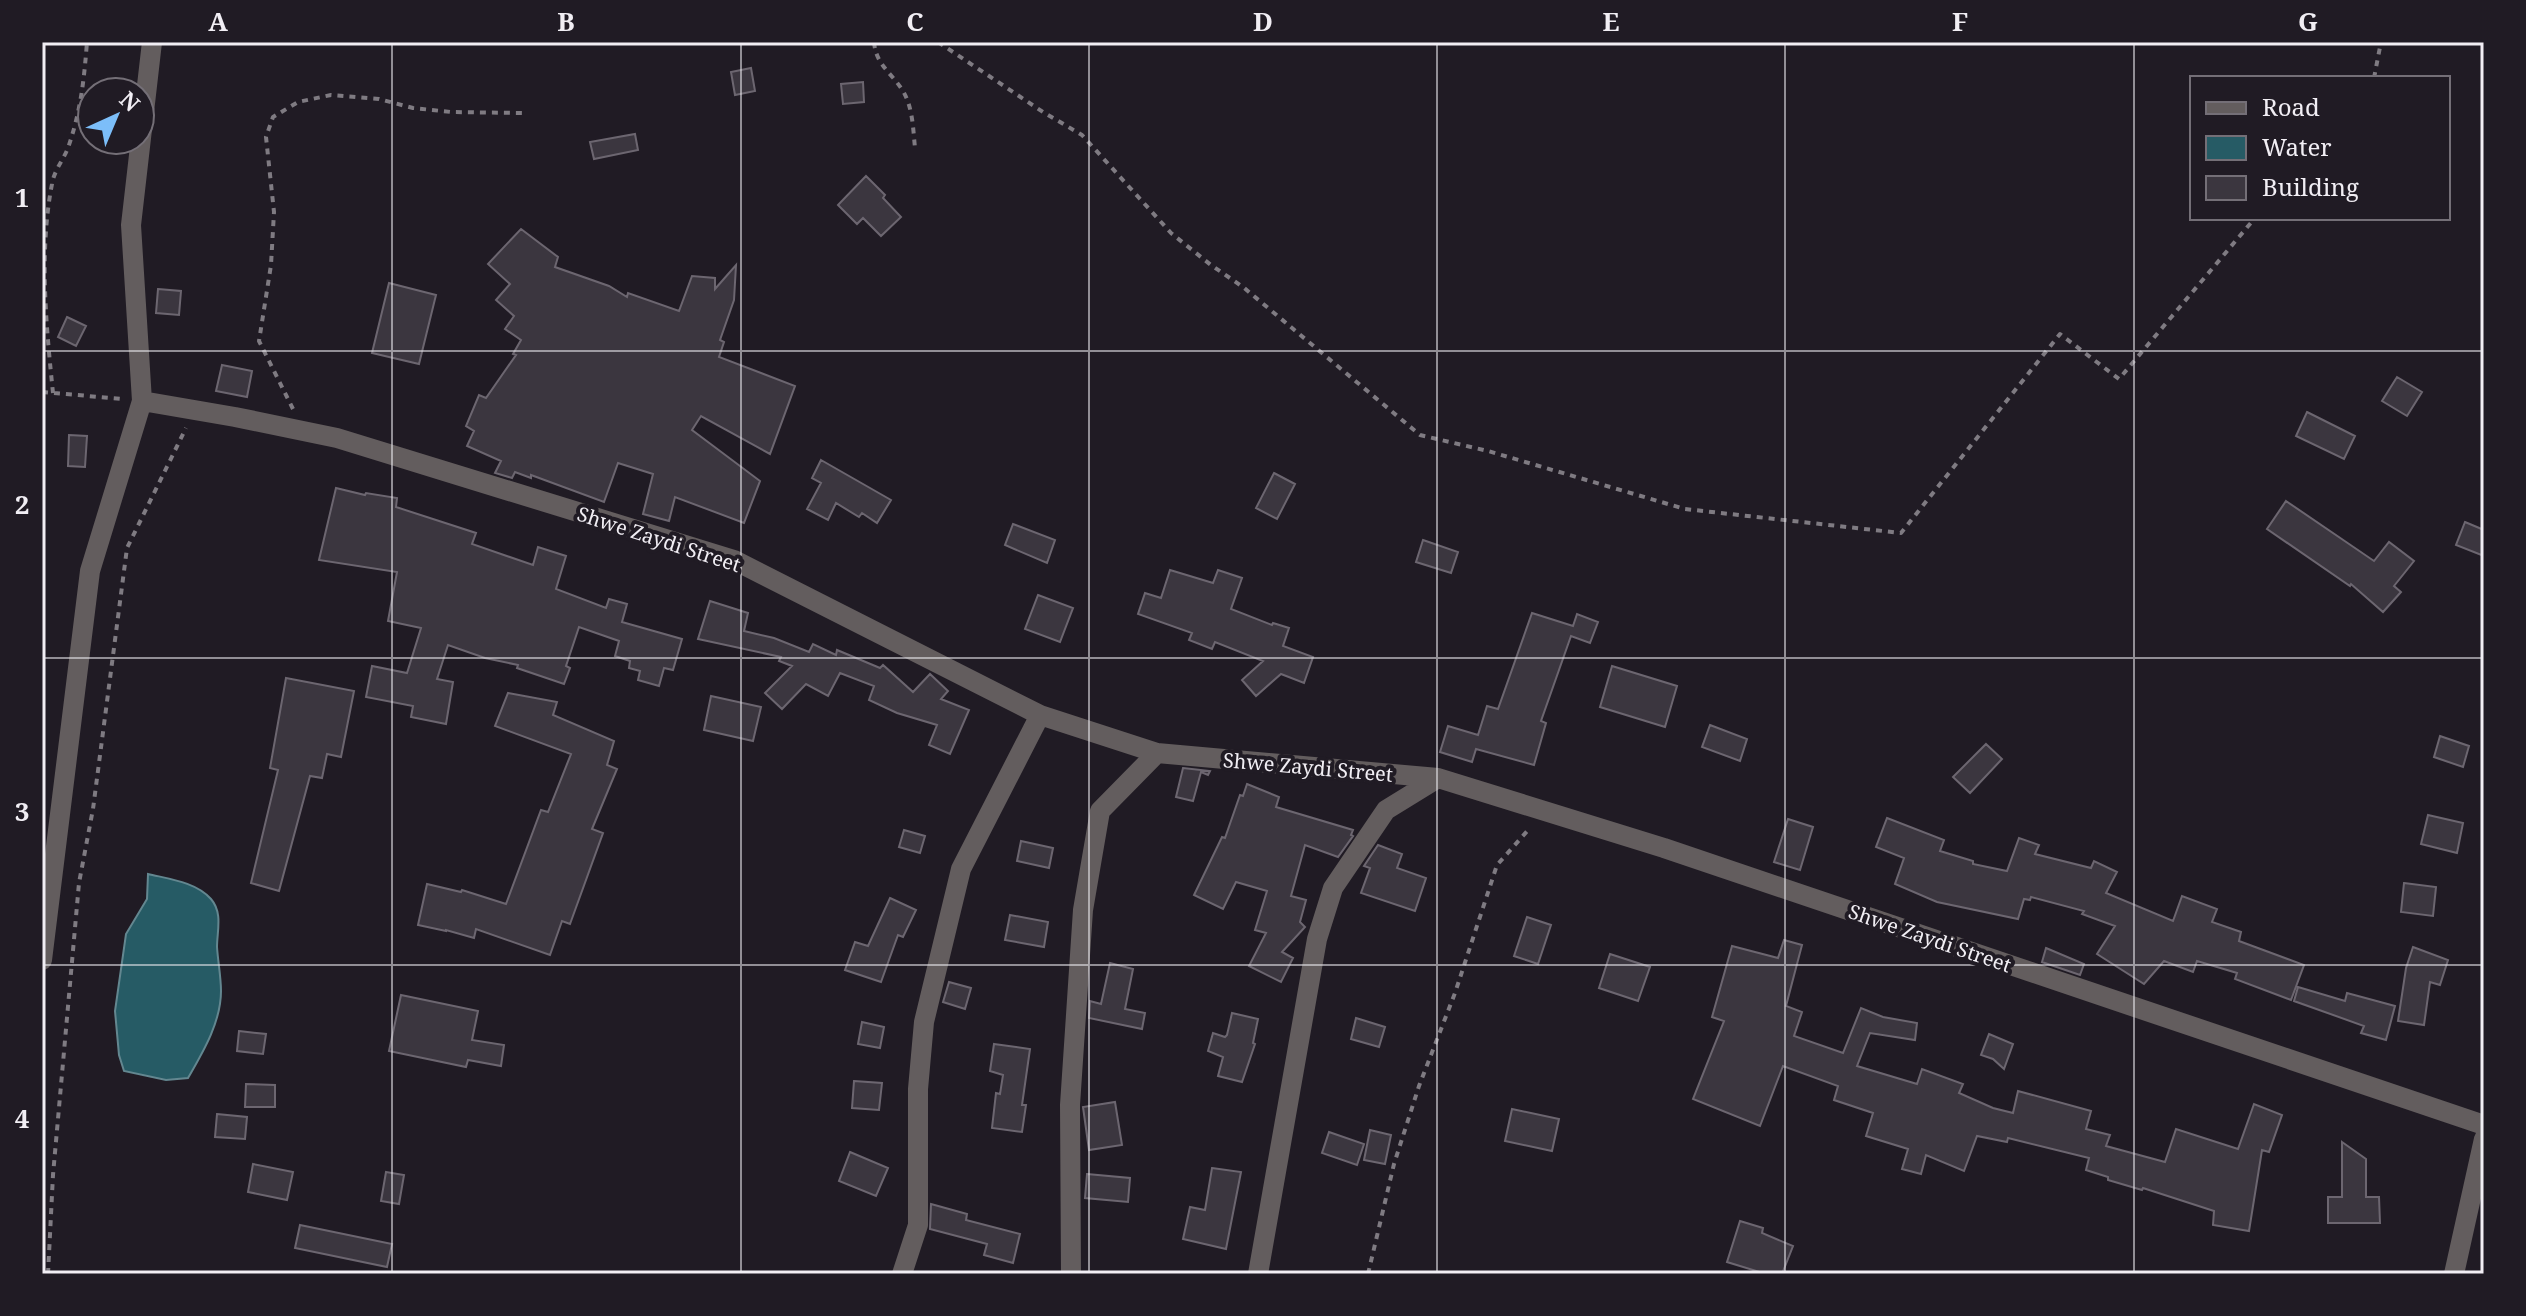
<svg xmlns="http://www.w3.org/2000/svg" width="2526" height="1316" viewBox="0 0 2526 1316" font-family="'Noto Serif',serif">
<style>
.water{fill:#265b65;stroke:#638790;stroke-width:2}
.building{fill:#3b363f;stroke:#6c6670;stroke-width:2}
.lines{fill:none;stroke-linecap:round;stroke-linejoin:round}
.path{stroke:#7f7b82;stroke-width:4;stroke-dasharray:6 6;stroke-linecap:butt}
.minor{stroke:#635d5e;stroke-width:20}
.grid{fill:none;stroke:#f1eef4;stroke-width:2;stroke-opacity:0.55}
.labels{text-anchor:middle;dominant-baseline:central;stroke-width:8;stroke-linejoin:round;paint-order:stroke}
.street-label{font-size:20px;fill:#f1eef4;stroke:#201b24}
.neatline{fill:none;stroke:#f1eef4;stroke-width:3}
.grid-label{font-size:26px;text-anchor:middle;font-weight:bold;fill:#f1eef4}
</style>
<rect width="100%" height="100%" fill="#201b24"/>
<path class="water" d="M148 874C169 879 196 882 211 899 223 913 217 931 217 947 218 962 221 977 221 991 221 1022 203 1052 188 1078L166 1080 124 1071 119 1055 115 1011 126 934 147 899Z"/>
<path class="building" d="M751 68 755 91 735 95 731 72Z
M863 82 864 102 843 104 841 84Z
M635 134 638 150 594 159 590 142Z
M866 176 885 195 883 198 901 217 881 236 863 218 857 224 838 205Z
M521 229 558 257 555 267 609 286 627 297 628 293 679 311 692 276 715 278V289L736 265 734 300 720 340 724 342 719 357 795 386 770 454 701 416 692 430 760 481 744 523 675 497 669 521 643 514 653 474 618 463 604 502 531 475V478L515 472 512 478 495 473 501 461 467 446 474 431 466 426 479 395 486 398 516 355 513 354 521 340 505 329 514 316 496 300 510 284 488 264Z
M389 283 436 295 419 364 372 353Z
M158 289 181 291 179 315 156 313Z
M67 317 86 326 76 346 58 337Z
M222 365 252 371 247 397 216 391Z
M2397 377 2422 392 2407 416 2382 401Z
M2307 412 2355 436 2344 459 2296 436Z
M69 435 87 436 85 467 68 466Z
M821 460 891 500 877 523 862 513 859 517 836 503 828 520 807 509 821 483 812 478Z
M1274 473 1295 484 1277 519 1256 508Z
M336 488 365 495 366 493 397 498 396 507 476 533 472 544 533 565 538 547 566 556 556 589 606 608 609 599 627 604 622 622 682 639 673 670 664 668 659 686 638 680 640 671 629 668 630 661 615 656 619 641 579 627 566 666 570 668 564 684 517 668 518 665 485 658 448 645 437 679 453 682 446 724 411 717 413 706 366 697 372 666 407 673 421 628 388 621 397 572 319 560Z
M2286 501 2374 561 2389 542 2414 561 2394 586 2401 592 2383 612 2351 584 2350 586 2267 529Z
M2465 522 2484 530V556L2456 545Z
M1013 524 1055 540 1047 563 1005 545Z
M1423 540 1458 552 1451 573 1416 562Z
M1170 570 1213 583 1218 570 1242 578 1231 609 1272 625 1273 623 1289 628 1283 646 1313 657 1304 683 1281 674 1256 696 1242 680 1263 661 1215 642 1212 649 1189 640 1192 633 1138 614 1145 593 1161 598Z
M1038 595 1073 608 1060 642 1025 629Z
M710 601 748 613 744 631 774 638 809 652 813 644 836 655 837 650 880 668 883 665 913 692 930 674 948 691 941 699 969 710 950 754 929 745 937 725 897 713 869 700 874 686 840 673 828 696 806 684 782 709 765 693 792 666 779 661 781 657 698 639Z
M1532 613 1573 626 1577 614 1598 622 1590 643 1571 636 1541 721 1546 723 1534 765 1476 749 1472 762 1440 752 1448 726 1478 735 1487 706 1498 709Z
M1612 666 1677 686 1665 727 1600 707Z
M286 678 354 691 341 757 327 754 322 778 310 776 279 891 251 883 278 770 270 768Z
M508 693 557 702 553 715 614 741 607 765 617 769 592 829 603 833 570 924 562 921 550 955 476 929 474 938 446 930V931L418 925 427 884 461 892 462 890 506 904 541 810 548 812 571 754 495 726Z
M711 696 761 707 753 741 704 730Z
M1710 725 1747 739 1740 761 1702 747Z
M2440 736 2469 746 2463 767 2434 757Z
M1986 744 2002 759 1970 793 1953 777Z
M1183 768 1210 771 1208 775 1201 772 1193 801 1176 797Z
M1247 784 1279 797 1276 807 1353 830 1351 835 1353 836 1338 857 1305 845 1291 896 1306 900 1300 922 1305 927 1282 952 1293 958 1281 982 1249 966 1266 933 1255 930 1267 891 1236 882 1223 909 1194 895 1222 837 1225 838 1240 795 1243 796Z
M2428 815 2463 823 2457 853 2421 844Z
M1887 818 1944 840 1940 851 1973 861V864L2007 871 2019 838 2039 845 2035 854 2091 868 2094 861 2117 872 2106 893 2173 921 2182 896 2217 909 2212 922 2241 932 2239 941 2304 965 2291 1000 2235 979 2237 973 2197 961 2193 972 2164 961 2144 984 2097 954 2115 926 2082 914 2084 911 2031 897 2030 900 2024 899 2018 919 1937 902 1895 884 1904 858 1876 847Z
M1788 819 1813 827 1800 870 1774 862Z
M904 830 925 836 920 853 899 847Z
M1021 841 1053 848 1049 868 1017 861Z
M1378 845 1402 854 1397 868 1426 878 1415 911 1361 893 1370 868 1364 866Z
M2404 883 2436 887 2433 916 2401 912Z
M890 898 916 910 903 937 898 935 881 982 845 970 855 942 868 946Z
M1010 915 1048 922 1044 947 1005 940Z
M1527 917 1551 925 1538 964 1514 956Z
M1784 940 1802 945 1786 1006 1802 1012 1794 1036 1843 1053 1861 1008 1883 1017 1917 1023 1915 1040 1870 1033 1857 1066 1917 1084 1922 1069 1963 1084 1959 1093 1993 1108 2013 1113 2018 1091 2091 1111 2086 1129 2110 1135 2106 1146 2165 1162 2176 1129 2238 1149 2254 1104 2282 1115 2269 1152 2262 1150 2249 1231 2213 1225 2214 1211 2143 1188 2142 1190 2108 1180V1177L2086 1170 2089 1158 2008 1138 2007 1142 1977 1136 1964 1171 1926 1155 1921 1174 1902 1169 1908 1149 1866 1136 1873 1113 1834 1100 1838 1086 1783 1066 1760 1126 1693 1099 1724 1021 1712 1017 1732 946 1778 958Z
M2413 947 2448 960 2440 985 2430 982 2424 1025 2398 1021 2406 968Z
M2046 948 2084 964 2080 975 2042 962Z
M1610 954 1650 967 1638 1001 1599 988Z
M1110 963 1133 969 1125 1009 1145 1013 1142 1029 1089 1018 1090 1001 1101 1004Z
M949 982 971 988 965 1009 943 1002Z
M2298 987 2345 1001 2347 993 2395 1006 2386 1040 2361 1033 2364 1026 2294 1001Z
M401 995 478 1011 472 1040 504 1045 501 1066 468 1060 466 1067 389 1051Z
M1232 1013 1258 1019 1253 1043 1255 1044 1242 1082 1218 1076 1223 1057 1208 1051 1213 1033 1225 1037 1227 1035Z
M1356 1018 1385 1027 1379 1047 1351 1039Z
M862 1022 884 1027 880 1048 858 1044Z
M239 1031 266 1034 263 1054 237 1051Z
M1989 1034 2013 1044 2004 1069 1993 1059 1981 1055Z
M994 1044 1030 1049 1022 1105H1026L1022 1132 992 1128 996 1093 1000 1094 1003 1075 990 1071Z
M854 1081 882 1083 879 1110 852 1108Z
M246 1084 275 1085V1107H245Z
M1115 1102 1122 1145 1089 1150 1083 1107Z
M1512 1109 1559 1119 1552 1151 1505 1141Z
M217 1114 247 1117 245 1139 215 1137Z
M1370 1130 1391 1135 1385 1164 1364 1160Z
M1329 1132 1364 1144 1357 1165 1322 1153Z
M2342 1142 2366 1159V1197H2379L2380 1223H2328V1197H2342Z
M850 1152 888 1168 876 1196 839 1181Z
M253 1164 293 1172 287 1200 248 1192Z
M1212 1168 1241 1172 1226 1249 1183 1239 1190 1207 1205 1210Z
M386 1172 404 1175 399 1204 381 1201Z
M1087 1174 1130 1178 1128 1202 1085 1198Z
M931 1204 967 1214 966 1220 1020 1234 1013 1263 984 1255 987 1244 930 1229Z
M1740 1221 1763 1228 1762 1233 1793 1246 1782 1274H1766L1727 1262Z
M300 1225 392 1244 387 1267 295 1248Z"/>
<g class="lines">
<path class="path" d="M874 42C876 65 891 72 903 91 913 108 913 129 915 148
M938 42 1043 112 1082 135 1171 233 1211 265 1243 287 1420 435 1488 451 1685 509 1901 533 2060 334 2119 379 2255 218
M2374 78 2380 47 2378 42
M42 392 123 399
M53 393C46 325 39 251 52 184 54 170 65 158 69 145 81 109 84 80 87 42
M293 409 259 341 271 265 274 212 266 137 273 117 298 102 331 95 379 99 413 108 451 112 522 113
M48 1274 53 1175 79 883 93 809 127 548 186 428
M1368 1274 1394 1164 1419 1086 1455 993 1497 865 1530 828"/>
<path class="minor" d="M142 401 235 417 337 438 734 560 1040 715 1157 753 1438 778 1664 848 2484 1125
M42 960 90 571 142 401 131 225 152 42
M902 1274 918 1225V1089L924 1022 961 869 1040 715
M1071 1274 1070 1105 1083 910 1100 811 1157 753
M1258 1274 1317 939 1333 888 1386 810 1438 778
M2454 1274 2484 1139"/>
</g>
<path class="grid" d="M392 42V1274M741 42V1274M1089 42V1274M1437 42V1274M1785 42V1274M2134 42V1274M42 351H2484M42 658H2484M42 965H2484"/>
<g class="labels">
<g class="street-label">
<text transform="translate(659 539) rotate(18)">Shwe Zaydi Street</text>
<text transform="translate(1308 767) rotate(5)">Shwe Zaydi Street</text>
<text transform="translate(1930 938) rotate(19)">Shwe Zaydi Street</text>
</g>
</g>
<rect width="2526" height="1316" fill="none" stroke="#201b24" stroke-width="88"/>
<rect x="2190" y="76" width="260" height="144" fill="#201b24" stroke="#746f77" stroke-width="2"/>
<rect x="2206" y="102" width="40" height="12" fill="#635d5e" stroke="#746f77" stroke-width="2"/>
<text x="2262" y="116" font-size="24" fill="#f1eef4">Road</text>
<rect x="2206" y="136" width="40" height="24" fill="#265b65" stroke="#746f77" stroke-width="2"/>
<text x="2262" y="156" font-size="24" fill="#f1eef4">Water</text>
<rect x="2206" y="176" width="40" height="24" fill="#3b363f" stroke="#746f77" stroke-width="2"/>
<text x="2262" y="196" font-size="24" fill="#f1eef4">Building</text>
<g transform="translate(116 116) rotate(44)"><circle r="38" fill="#201b24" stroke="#746f77" stroke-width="2"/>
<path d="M0-6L14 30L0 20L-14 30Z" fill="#7cbef9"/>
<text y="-12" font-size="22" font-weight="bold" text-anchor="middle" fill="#f1eef4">N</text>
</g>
<rect x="44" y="44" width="2438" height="1228" class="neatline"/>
<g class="grid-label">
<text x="218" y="31">A</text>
<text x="566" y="31">B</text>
<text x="915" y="31">C</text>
<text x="1263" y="31">D</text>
<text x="1611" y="31">E</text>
<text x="1960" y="31">F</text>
<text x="2308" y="31">G</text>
<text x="22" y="207">1</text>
<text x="22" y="514">2</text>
<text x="22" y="821">3</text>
<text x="22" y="1128">4</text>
</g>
</svg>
